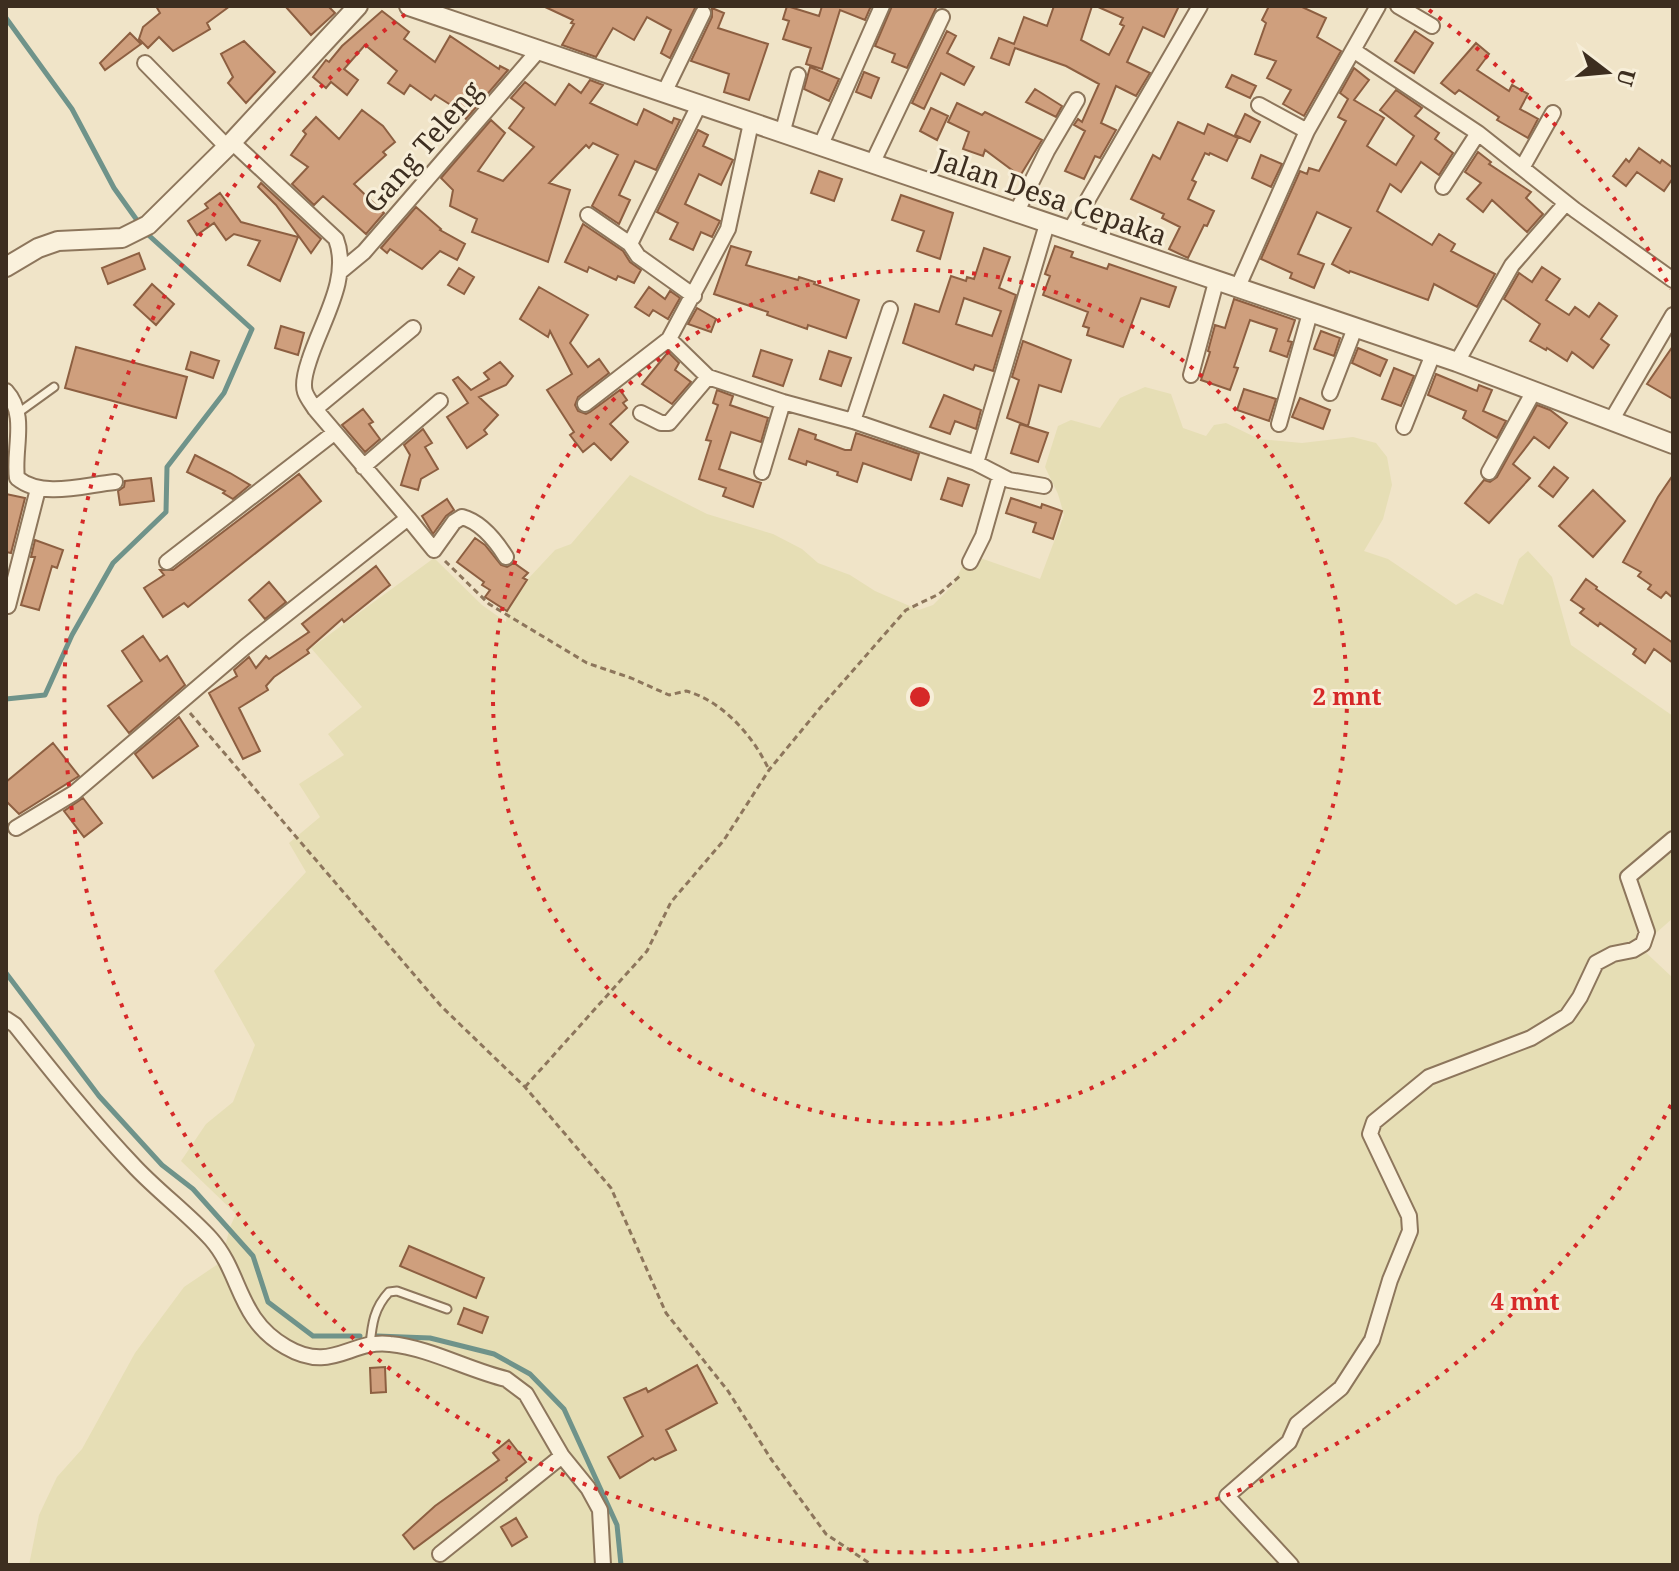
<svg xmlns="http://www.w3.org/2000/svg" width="1679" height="1571" viewBox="0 0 1679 1571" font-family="'Noto Serif',serif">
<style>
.farmland{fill:#e6deb5}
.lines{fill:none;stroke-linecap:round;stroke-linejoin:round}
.stream{stroke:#6f938a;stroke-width:5}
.building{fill:#cf9f7d;stroke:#8d5f41;stroke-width:2;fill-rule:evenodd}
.service-casing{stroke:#8d765c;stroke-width:11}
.minor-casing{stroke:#8d765c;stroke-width:18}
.tertiary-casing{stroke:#8d765c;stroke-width:22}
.path{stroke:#8d765c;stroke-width:3;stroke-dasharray:6 4;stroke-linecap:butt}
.service{stroke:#faf1dc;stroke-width:7}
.minor{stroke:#faf1dc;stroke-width:14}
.tertiary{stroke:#faf1dc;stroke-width:18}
.ring{fill:none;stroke:#d62828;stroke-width:4;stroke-dasharray:4 8}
.labels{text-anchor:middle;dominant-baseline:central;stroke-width:6;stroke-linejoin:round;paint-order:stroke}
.street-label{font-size:28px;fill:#3d2e20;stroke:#f7eed8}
.centre{fill:#d62828;stroke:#f7eed8;stroke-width:4}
.ring-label{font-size:24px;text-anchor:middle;font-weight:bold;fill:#d62828;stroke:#f7eed8;stroke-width:6;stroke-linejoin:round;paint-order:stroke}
</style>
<rect width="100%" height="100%" fill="#f0e4c8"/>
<path class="farmland" d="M1145 387 1171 394 1183 428 1206 436 1214 425 1226 423 1259 439 1302 443 1353 437 1376 443 1387 457 1392 485 1383 519 1364 551 1388 559 1456 605 1476 593 1503 605 1519 559 1528 551 1552 577 1571 645 1673 716V918L1640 947 1673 978V1565H29L39 1515 57 1477 82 1449 135 1353 184 1287 221 1262 230 1227 236 1214 181 1161 206 1124 233 1102 255 1045 214 971 306 872 289 843 320 817 299 784 344 755 328 734 362 707 311 648 434 558 482 605 506 622 507 611 527 580 555 550 571 544 630 475 707 514 773 534 802 549 818 563 850 575 875 591 919 610 933 605 952 586 969 554 1040 579 1064 515 1058 494 1045 467 1058 426 1071 420 1100 428 1120 398Z"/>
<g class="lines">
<path class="stream" d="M6 18 72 109 114 188 139 223
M6 699 45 695 72 635 113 563 166 512 167 467 224 393 252 329 144 231
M6 973 99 1096 162 1165 193 1189 253 1256 268 1302 313 1336H360
M377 1336 430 1338 494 1354 530 1374 564 1409 617 1525 621 1565"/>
</g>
<path class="building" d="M156 6H230L207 23 210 29 173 51 159 37 148 48 139 39 143 27 160 13Z
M285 6H328L335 13 311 35Z
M543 6H696L670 58 661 53 671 30 647 17 634 40 613 28 596 57 562 45 574 24 571 23 573 20Z
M787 6 819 16 822 6H871L865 20 840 10 822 69 806 64 811 48 783 39 789 21 783 19Z
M892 6H937L907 68 892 62 895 54 875 46Z
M1054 6H1092L1081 40 1109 55 1124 26 1120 24 1123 18 1096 6H1179L1164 37 1143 27 1127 62 1150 73 1136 96 1116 86 1101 123 1116 130 1100 158 1095 156 1084 179 1065 171 1085 131 1074 125 1078 119 1082 122 1099 84 1066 66 1015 48 1009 65 991 58 999 38 1014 44 1024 17 1047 26Z
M1269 6H1300L1326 18 1317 37 1341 51 1304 116 1283 104 1291 90 1267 78 1276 61 1255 54 1266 23 1262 20Z
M712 8 724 13 718 28 768 44 749 100 724 92 729 74 691 61 712 17Z
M382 11 409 32 404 39 435 62 450 36 499 69 500 66 508 70 466 119 457 109 435 95 431 100 410 85 404 94 388 83 397 71 365 45 344 69 358 80 347 95 331 82 326 88 313 77 326 60 329 62 342 46Z
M947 31 956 36 947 53 974 67 964 85 941 73 924 109 912 103Z
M1415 31 1433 43 1414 73 1395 61Z
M130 33 141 44 105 70 100 63Z
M244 41 275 72 246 103 228 83 233 77 221 54Z
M1476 43 1489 54 1477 70 1509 91 1512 85 1528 94 1520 109 1538 119 1528 138 1497 120 1499 117 1459 90 1455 94 1441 83Z
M810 67 839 79 829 101 804 89Z
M1354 68 1369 80 1354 100 1384 118 1367 146 1396 165 1414 136 1380 110 1396 90 1422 108 1415 116 1439 133 1435 139 1453 153 1439 175 1421 162 1401 192 1390 184 1377 211 1432 245 1439 234 1455 244 1451 251 1495 274 1477 307 1434 284 1428 300 1350 271 1349 273 1332 264 1351 228 1317 212 1298 254 1324 264 1314 288 1290 278 1292 273 1261 259 1300 171 1307 174 1309 168 1319 171 1346 121 1338 117 1348 99 1340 93Z
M864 72 879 78 871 98 856 92Z
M1232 75 1256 86 1250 98 1226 87Z
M590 80 603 85 590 103 637 125 644 109 672 123 674 118 680 120 656 170 635 161 619 195 630 200 619 224 592 206 618 155 593 143 589 148 586 145 549 183 570 190 548 262 472 232 477 219 450 206 453 190 441 178 491 120 505 133 478 171 503 181 534 147 509 128 524 108 511 98 525 82 555 105 569 84 581 93Z
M1035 89 1062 106 1056 117 1026 102Z
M957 103 982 115 985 112 1042 140 1020 176 985 150 983 156 963 149 969 132 948 122Z
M931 108 948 116 937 140 920 131Z
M362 110 383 126 395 142 383 152 386 155 354 184 384 213 366 234 323 196 314 205 292 184 308 167 291 155 306 134 303 131 316 117 339 139Z
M1245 114 1260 122 1250 142 1235 135Z
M1178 122 1204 134 1208 124 1238 138 1227 161 1210 153 1209 155 1205 153 1192 180 1196 182 1188 199 1214 211 1207 226 1204 225 1188 258 1169 249 1180 227 1162 218 1164 214 1131 199 1153 155 1160 159Z
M698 130 708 135 703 146 733 160 721 185 699 174 685 204 720 221 712 237 701 232 693 250 670 239 678 223 657 212Z
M1639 148 1660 163 1662 160 1673 168V178L1664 191 1637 172 1626 186 1613 176 1626 159 1629 162Z
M1478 152 1491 162 1489 164 1531 192 1526 198 1543 214 1527 232 1492 200 1483 212 1467 199 1481 183 1465 172Z
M1261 155 1282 164 1271 187 1252 178Z
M819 171 842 179 834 201 811 193Z
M261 183 321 239 311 253 276 205 258 187Z
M220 193 241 222 298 237 280 281 248 265 260 241 234 234 226 240 214 223 197 235 188 221 208 208 205 204Z
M901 195 953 213 940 259 917 251 924 231 892 220Z
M416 207 441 229 440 230 465 244 457 260 440 251 422 269 390 249 387 253 381 248Z
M583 224 623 251 630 262 641 270 634 283 618 276 616 280 589 267 587 272 565 262Z
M731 246 751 252 746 265 798 280 799 277 815 282 814 284 859 300 846 338 808 325 807 329 767 315 768 312 714 294Z
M1055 246 1073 252 1071 257 1107 269 1109 264 1176 287 1169 307 1141 298 1123 347 1087 335 1089 328 1083 326 1088 312 1043 295 1050 276 1045 274Z
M984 248 1010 257 999 288 1016 295 993 371 975 365 973 370 903 343 915 304 939 312 951 276 966 281 967 277 974 279ZM964 298 1001 311 992 336 956 324Z
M139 253 145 269 108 284 102 268Z
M1542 267 1560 279 1546 300 1569 315 1575 307 1589 317 1599 303 1617 316 1601 339 1609 345 1593 368 1572 352 1567 361 1547 348 1546 350 1530 341 1540 324 1504 299 1519 273 1532 282Z
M459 268 474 277 464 294 448 285Z
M152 284 174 304 156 325 134 305Z
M539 287 588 315 570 343 588 367 599 359 609 373 578 397 575 405 578 411 586 414 590 412 620 390 627 400 623 403 627 408 610 424 628 442 611 460 594 443 583 452 570 435 574 432 547 390 572 374 550 331 548 337 520 319Z
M649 287 665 299 670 291 680 298 668 319 653 310 649 316 635 307Z
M1234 299 1295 320 1288 341 1292 342 1287 357 1270 351 1277 329 1250 320 1234 367 1238 368 1230 390 1201 380 1210 352 1208 351 1215 325 1225 328Z
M697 308 716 319 711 332 688 324Z
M281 326 304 333 298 355 275 348Z
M1321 331 1340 338 1334 356 1314 349Z
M1023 341 1071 360 1061 392 1039 385 1028 426 1007 418 1019 380 1012 377Z
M1673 346V399L1647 384Z
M76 347 187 377 176 418 65 388Z
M1358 348 1387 360 1380 376 1352 363Z
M761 350 792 360 783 386 753 376Z
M829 351 851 358 841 386 820 379Z
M191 352 219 361 213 378 186 369Z
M668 352 679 363 675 370 691 382 672 404 642 384Z
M500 362 513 376 506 385 479 397 498 415 484 430 487 434 467 448 447 417 468 403 453 380 458 377 471 390 489 379 484 373Z
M1394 368 1414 376 1401 406 1382 399Z
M1436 374 1477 391 1479 385 1492 390 1483 411 1506 421 1497 438 1463 418 1466 411 1428 395Z
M1244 389 1276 399 1269 421 1237 410Z
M717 390 733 396 730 405 768 418 761 442 731 432 719 469 761 483 753 507 723 496 726 488 699 479 711 441 706 440 718 405 713 403Z
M944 395 981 410 976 429 955 421 950 434 930 427Z
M1300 398 1330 410 1323 429 1292 417Z
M1537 405 1550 410 1567 423 1549 448 1534 437 1513 464 1530 478 1489 523 1465 503 1484 480 1490 482 1497 477Z
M363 409 373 422 369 424 380 439 365 452 342 425Z
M1020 424 1048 433 1038 462 1011 453Z
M423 429 432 443 425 447 438 469 421 479 418 490 401 485 410 455 404 445Z
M799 429 816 435 815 439 845 450H851L856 433 919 454 911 480 863 463 857 482 837 475 838 472 807 461 806 465 789 459Z
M195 455 230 473 250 485 233 499 223 493 225 491 187 472Z
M1554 467 1568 478 1553 497 1539 486Z
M299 474 321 501 188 607 184 603 163 617 144 588 164 575 160 570H173Z
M1673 475V598L1666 592 1661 598 1648 589 1651 585 1638 576 1641 572 1623 562 1658 497Z
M151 478 154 501 120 505 118 491 124 487 125 481Z
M948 478 969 485 962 506 941 499Z
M1593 490 1625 521 1593 557 1559 526Z
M6 494 25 498 11 553 6 552Z
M1011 498 1041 508 1042 504 1062 511 1053 539 1033 532 1036 523 1006 513Z
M447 499 454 510 446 516 433 534 422 516Z
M475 538 485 545 501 565 507 567 514 563 528 573 523 578 527 580 507 611 485 597 490 590 482 585 484 582 457 562Z
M35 540 63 550 57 568 52 566 39 610 21 605 35 557H31Z
M376 566 390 585 344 622 342 619 307 650 309 653 274 677 266 686 268 690 239 708 260 751 243 759 209 693 237 676 234 670 249 657 256 668 266 656 269 659 309 632 302 624Z
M1586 579 1597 587 1596 589 1673 643V663L1654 649 1645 663 1633 654 1636 649 1600 623 1598 626 1580 613 1584 609 1571 600Z
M269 582 286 602 265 619 249 600Z
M143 636 160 661 167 656 185 685 129 733 108 706 142 681 122 651Z
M179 717 198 746 153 778 135 754Z
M53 743 79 776 19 814 6 801V782Z
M83 798 102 823 84 837 64 811Z
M409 1246 484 1278 476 1298 400 1266Z
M464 1308 488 1317 482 1333 458 1324Z
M697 1365 717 1403 666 1430 676 1450 655 1460 653 1458 620 1478 608 1457 643 1436 624 1398 646 1388 648 1392Z
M385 1367 386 1392 371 1393 370 1368Z
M509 1440 526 1462 506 1478 507 1480 414 1549 403 1535 435 1506 499 1460 493 1453Z
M516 1518 527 1537 512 1546 501 1527Z"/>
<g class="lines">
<g class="service-casing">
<path id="service" d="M18 413 54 387
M370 1345C372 1324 374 1308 389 1292L397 1291 447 1309"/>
</g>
<g class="minor-casing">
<path id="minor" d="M1398 6 1432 26
M1353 50 1478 133 1575 210 1673 280
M145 63 227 147
M664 93 703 13
M1259 105 1307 131
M782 134 798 75
M820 147 882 6
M872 164 942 17
M1522 168 1553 113
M1443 187 1478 133
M1016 213 1047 151 1077 100
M588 215 630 244
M1069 232 1200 6
M341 271 364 252 538 51
M1237 289 1307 131 1378 6
M694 296 638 256 630 244 699 105
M669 339 708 377 783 402 853 421 976 463 1009 480 1044 486
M1457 362 1512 265 1566 203
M1191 375 1216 282
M6 391C28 415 13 449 17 478 43 499 84 485 115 482
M1330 393 1355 328
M585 404 669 339 728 229 751 123
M315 409 413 328
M641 413 661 423H669L708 377
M853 421 890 309
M1611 421 1673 315
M1279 424 1310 313
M1404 427 1433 354
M976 463 1047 224
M363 467 440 401
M762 472 783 402
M1489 472 1534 391
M408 518 434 550 454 522 462 517C481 522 496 541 506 557
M167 562 334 433
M970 562 983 536 1000 476
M8 606 38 489
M16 828 74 793 245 647 408 518 315 409C312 404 307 398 305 392 302 383 306 370 309 361 321 322 351 279 336 239L232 142
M6 1019 15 1025C54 1074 93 1123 136 1168 160 1193 188 1214 211 1239 242 1274 237 1319 286 1347 332 1374 350 1339 390 1344 430 1348 468 1370 506 1379L526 1394 562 1456 588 1488 600 1510 603 1565
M440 1554 562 1456
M1291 1565 1227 1496 1289 1442 1297 1424 1341 1388 1372 1340 1390 1280 1410 1231 1409 1216 1370 1134 1374 1122 1429 1077 1531 1038 1567 1016 1580 997 1596 963 1613 954 1633 950 1643 944 1647 932 1628 877 1673 839"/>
</g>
<g class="tertiary-casing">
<path id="tertiary" d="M409 6 1457 362 1673 444
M6 267 38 248 58 241 122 238 148 225 232 142 358 6"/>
</g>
<path class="path" d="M445 561 489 604 587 663 631 678 669 695 686 691C723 701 754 737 769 770
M190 713 441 1006 525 1087 611 1188 666 1313 728 1391 771 1459 826 1534 872 1565
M525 1087 647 951 671 902 724 840 769 770 820 708 906 610 939 594 961 575"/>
<use href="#service" class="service"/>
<use href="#minor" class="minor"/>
<use href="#tertiary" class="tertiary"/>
</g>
<g class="ring">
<circle cx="920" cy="697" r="427"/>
<path d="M1671 1105A855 855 0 1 1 411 10M1429 10A855 855 0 0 1 1671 289"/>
</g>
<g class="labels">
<g class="street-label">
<text transform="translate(422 146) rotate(-49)">Gang Teleng</text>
<text transform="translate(1051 196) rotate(19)">Jalan Desa Cepaka</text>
</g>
</g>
<circle cx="920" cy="697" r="12" class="centre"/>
<g class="ring-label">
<text x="1347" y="705">2 mnt</text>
<text x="1525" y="1310">4 mnt</text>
</g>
<rect width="1679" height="1571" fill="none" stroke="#3d2e20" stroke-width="16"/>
<g transform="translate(1607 72) rotate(106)" stroke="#f7eed8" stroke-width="6" paint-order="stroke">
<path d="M0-6L14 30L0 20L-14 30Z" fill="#3d2e20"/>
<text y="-12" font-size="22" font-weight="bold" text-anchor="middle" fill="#3d2e20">U</text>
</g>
</svg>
